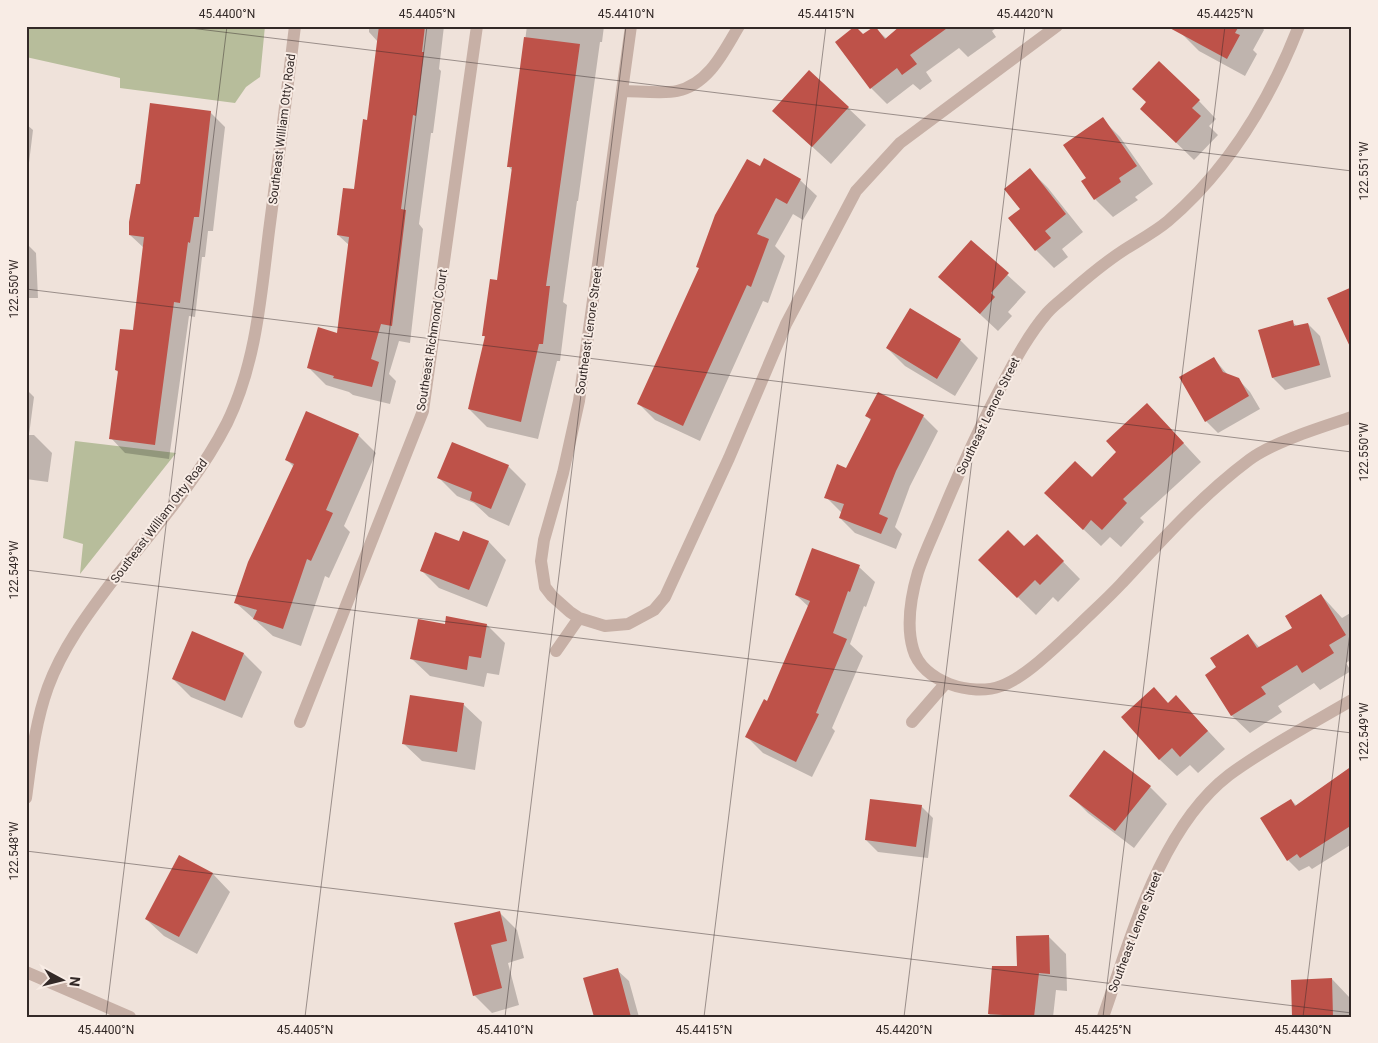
<svg xmlns="http://www.w3.org/2000/svg" width="1378" height="1043" viewBox="0 0 1378 1043" font-family="Roboto,sans-serif">
<style>
.green{fill:#b7bd9b}
.shadow{fill:#0003}
.building{fill:#be5249}
.lines{fill:none;stroke-linecap:round;stroke-linejoin:round}
.minor{stroke:#c7b0a6;stroke-width:12}
.ticks{fill:none;stroke:#332927;stroke-width:1;stroke-opacity:0.45}
.labels{text-anchor:middle;dominant-baseline:central;stroke-width:4;stroke-linejoin:round;paint-order:stroke}
.street-label{font-size:12px;fill:#332927;stroke:#f8ece5}
.neatline{fill:none;stroke:#332927;stroke-width:2}
.ticks-label{font-size:12px;text-anchor:middle;fill:#332927}
</style>
<rect width="100%" height="100%" fill="#efe2da"/>
<path class="green" d="M26 26H265L260 77 246 87 235 103 120 88V78L26 57Z
M75 441 176 453 80 574 83 544 63 538Z"/>
<path class="shadow" d="M369 26H444L439 69 441 71 433 133H431L419 224 423 229 410 343 399 341 389 374 396 381 390 404 353 395 349 392 326 385 308 367 338 334 350 246 338 235 355 191 368 121 378 42 369 32Z
M527 26H604L602 42H600L578 201H577L563 302 567 305 560 361H557L538 439 487 427 469 409 486 338 484 336 498 281 513 171 508 166Z
M902 26H999L992 31 996 37 968 57 959 48 926 72 932 81 920 90 913 84 887 104 871 88 864 35 874 27 887 39Z
M1185 26H1261L1264 30 1253 50 1257 54 1245 76 1199 51 1181 33Z
M1199 101 1216 119 1209 126 1218 135 1194 160 1159 126Z
M848 108 866 125 831 164 792 128Z
M210 112 225 127 213 231H208L205 257H202L195 317 189 316 169 459 125 453 111 438 119 373 116 370 134 331 144 248 130 235 141 186Z
M1102 119 1120 137 1153 184 1135 197 1138 200 1113 217 1095 199 1083 182 1088 178Z
M26 124 33 130 28 171H26Z
M760 168 800 180 817 196 803 220 793 214 775 246 785 256 768 303 763 301 700 441 655 420 639 404Z
M1030 170 1048 188 1083 232 1062 249 1068 257 1054 268 1036 250 1010 218 1021 209Z
M971 242 1026 292 1008 312 1012 316 998 331 940 277Z
M26 243 36 253 38 298H26Z
M911 310 960 340 978 358 955 396 905 366 887 348Z
M1292 322 1298 327 1308 324 1320 336 1331 377 1285 390 1273 378 1260 330Z
M1214 359 1229 376 1238 379 1250 392 1260 409 1218 433 1206 421Z
M26 389 34 397 29 435H34L52 453 48 482 26 479Z
M867 416H923L938 431 910 486 895 527 902 534 896 549 855 533 840 518 842 513 826 497 846 469 871 421Z
M1164 422 1201 462 1140 518 1144 522 1121 547 1110 537 1101 546 1064 511 1092 479Z
M358 435 376 453 344 526 350 532 329 578 325 576 301 646 273 636 236 603 294 467 286 459Z
M508 466 526 484 509 526 489 517 474 503 457 496 439 478Z
M1037 535 1080 579 1058 602 1053 597 1036 615 980 560 1024 548Z
M489 542 506 560 487 607 439 588 421 570Z
M859 567 875 582 866 607 864 606 850 644 863 656 832 728 835 731 812 777 763 753 747 737 768 702 809 607 796 595Z
M1321 595 1342 618 1352 612V659L1346 663 1351 671 1320 690 1314 683 1278 706 1282 712 1250 733 1232 716 1206 675 1218 667 1248 635 1260 648 1294 628Z
M447 618 487 625 505 643 499 675 487 673 484 687 430 676 412 659 446 626Z
M192 633 244 654 262 672 242 718 191 697 173 679Z
M411 696 464 705 482 722 475 770 422 761 404 744Z
M1176 697 1225 749 1198 773 1190 765 1177 776 1159 759 1168 704Z
M1352 766V844L1312 869 1309 866 1299 871 1288 860 1291 800 1297 806Z
M1150 787 1167 804 1134 848 1088 813 1071 796Z
M921 806 933 818 928 858 878 852 866 840Z
M180 857 213 874 230 892 197 954 164 936 146 919Z
M499 912 517 930 524 958 508 963 519 1005 492 1013 474 995Z
M1049 937 1066 954 1067 991 1056 990 1053 1017H992L989 1014 1018 967Z
M617 970 629 981 639 1017H595Z
M1332 979 1349 997 1350 1017H1294Z"/>
<path class="building" d="M379 26H425L422 52H424L416 116 413 115 401 209 406 210 392 326 381 324 371 359 379 362 372 387 333 378 334 376 307 368 318 327 337 333 349 237 337 235 343 188 354 189 363 119 367 120Z
M855 26 863 34 875 26 885 39 900 26H950L910 55 917 64 902 75 897 68 870 89 835 42Z
M1166 26H1239L1235 33 1240 35 1227 59Z
M524 37 580 44 546 286H550L543 344H539L521 422 468 409 485 336H482L490 279 497 280 512 167H507Z
M1159 61 1200 100 1192 108 1201 116 1176 143 1140 109 1146 102 1132 89Z
M809 70 849 107 812 147 772 111Z
M150 103 211 111 199 217H194L190 243 188 242 180 303 174 302 155 445 109 439 118 371 115 370 120 329 133 330 144 237 129 235V222L136 184H140Z
M1103 117 1137 166 1119 178 1121 182 1094 200 1081 181 1086 178 1063 145Z
M764 158 801 179 787 204 776 198 757 234 769 239 751 287 747 285 683 426 637 404 699 268 696 267 715 215 747 159 760 166Z
M1030 168 1066 214 1045 231 1051 238 1035 251 1008 218 1020 209 1004 189Z
M971 240 1009 273 991 293 995 297 980 314 938 277Z
M1352 287V351L1327 298Z
M910 308 961 339 937 379 886 348Z
M1293 320 1294 326 1308 323 1320 365 1272 378 1258 330Z
M1214 357 1223 372 1239 378 1249 396 1205 422 1179 377Z
M878 392 924 415 896 471 879 514 888 518 881 534 839 518 844 504 824 498 837 464 846 468 871 419 865 416Z
M1147 403 1184 443 1123 499 1127 503 1102 530 1091 520 1083 530 1044 493 1075 461 1092 477 1116 452 1106 441Z
M306 411 359 434 326 510 333 513 311 561 307 559 283 629 253 619 257 610 234 603 248 562 294 464 285 460Z
M452 442 509 465 491 509 470 500 472 492 437 478Z
M1008 530 1024 546 1037 534 1064 561 1040 585 1035 580 1017 598 978 560Z
M463 531 489 541 469 590 420 571 435 532 459 541Z
M812 548 860 565 850 592 848 591 833 633 847 639 816 713 819 714 796 762 745 737 764 699 767 701 810 601 795 595Z
M1321 594 1346 635 1329 645 1334 653 1302 673 1297 665 1261 687 1266 694 1231 716 1205 675 1216 667 1210 658 1248 634 1257 648 1292 628 1285 616Z
M446 616 487 624 481 658 469 656 467 670 410 659 418 619 445 624Z
M192 631 244 653 225 701 172 679Z
M1154 687 1168 703 1176 695 1208 731 1180 757 1172 748 1159 760 1121 717Z
M410 695 464 703 457 752 402 744Z
M1104 750 1151 786 1115 831 1069 796Z
M1352 766V825L1300 858 1297 854 1287 861 1260 818 1291 799 1295 806Z
M870 799 922 805 916 847 865 840Z
M179 855 213 873 179 937 145 919Z
M500 911 507 941 491 945 502 988 473 996 454 923Z
M1049 935 1050 974 1039 973 1034 1017 988 1014 992 966H1017L1016 936Z
M618 968 631 1017H594L583 978Z
M1332 978 1333 1017H1292L1291 980Z"/>
<g class="lines">
<path class="minor" d="M631 26 579 401 563 473 544 540 541 561 545 587 552 596 570 612 579 618 605 626 628 624 654 610 665 597 729 458 786 324 856 191 900 143 1057 26
M1299 26C1270 100 1229 169 1168 221 1155 232 1138 241 1124 250 1104 263 1085 279 1067 295 1060 301 1053 306 1047 313 1029 334 1015 360 1002 385 980 426 961 468 943 511 935 531 925 551 918 572 911 596 906 625 913 649 922 682 972 697 1001 686 1026 677 1054 648 1074 630 1089 615 1106 600 1121 584 1161 541 1201 496 1249 460 1273 442 1322 427 1352 417
M623 91C636 91 665 94 677 91 709 84 724 51 739 26
M556 651 579 618
M300 722 423 411 477 26
M912 722 945 684
M26 798C31 761 35 723 48 687 62 649 86 616 111 583 151 532 197 482 227 423 256 364 261 296 269 231 278 163 287 94 295 26
M26 972 130 1017
M1103 1017C1131 938 1160 828 1229 775 1267 747 1311 724 1352 700"/>
</g>
<path class="ticks" d="M174 26 1352 171M26 39 28 26M26 289 1352 452M26 570 1352 733M26 851 1352 1013M106 1017 227 26M305 1017 427 26M505 1017 626 26M704 1017 826 26M904 1017 1025 26M1103 1017 1225 26M1303 1017 1352 616"/>
<g class="labels">
<g class="street-label">
<text transform="translate(282 129) rotate(-83)">Southeast William Otty Road</text>
<text transform="translate(589 331) rotate(-82)">Southeast Lenore Street</text>
<text transform="translate(432 340) rotate(-81)">Southeast Richmond Court</text>
<text transform="translate(988 416) rotate(-64)">Southeast Lenore Street</text>
<text transform="translate(159 521) rotate(-53)">Southeast William Otty Road</text>
<text transform="translate(1135 932) rotate(-69)">Southeast Lenore Street</text>
</g>
</g>
<rect width="1378" height="1043" fill="none" stroke="#f8ece5" stroke-width="55"/>
<g transform="translate(62 980) rotate(97)" stroke="#f8ece5" stroke-width="4" paint-order="stroke">
<path d="M0-4L9 19L0 12L-9 19Z" fill="#332927"/>
<text y="-8" font-size="14" font-weight="bold" text-anchor="middle" fill="#332927">N</text>
</g>
<rect x="28" y="28" width="1322" height="988" class="neatline"/>
<g class="ticks-label">
<text x="227" y="18">45.4400°N</text>
<text x="427" y="18">45.4405°N</text>
<text x="626" y="18">45.4410°N</text>
<text x="826" y="18">45.4415°N</text>
<text x="1025" y="18">45.4420°N</text>
<text x="1225" y="18">45.4425°N</text>
<text transform="translate(1364 171) rotate(-90)" y="4">122.551°W</text>
<text transform="translate(14 289) rotate(-90)" y="4">122.550°W</text>
<text transform="translate(1364 452) rotate(-90)" y="4">122.550°W</text>
<text transform="translate(14 570) rotate(-90)" y="4">122.549°W</text>
<text transform="translate(1364 732) rotate(-90)" y="4">122.549°W</text>
<text transform="translate(14 851) rotate(-90)" y="4">122.548°W</text>
<text x="106" y="1034">45.4400°N</text>
<text x="305" y="1034">45.4405°N</text>
<text x="505" y="1034">45.4410°N</text>
<text x="704" y="1034">45.4415°N</text>
<text x="904" y="1034">45.4420°N</text>
<text x="1103" y="1034">45.4425°N</text>
<text x="1303" y="1034">45.4430°N</text>
</g>
</svg>
